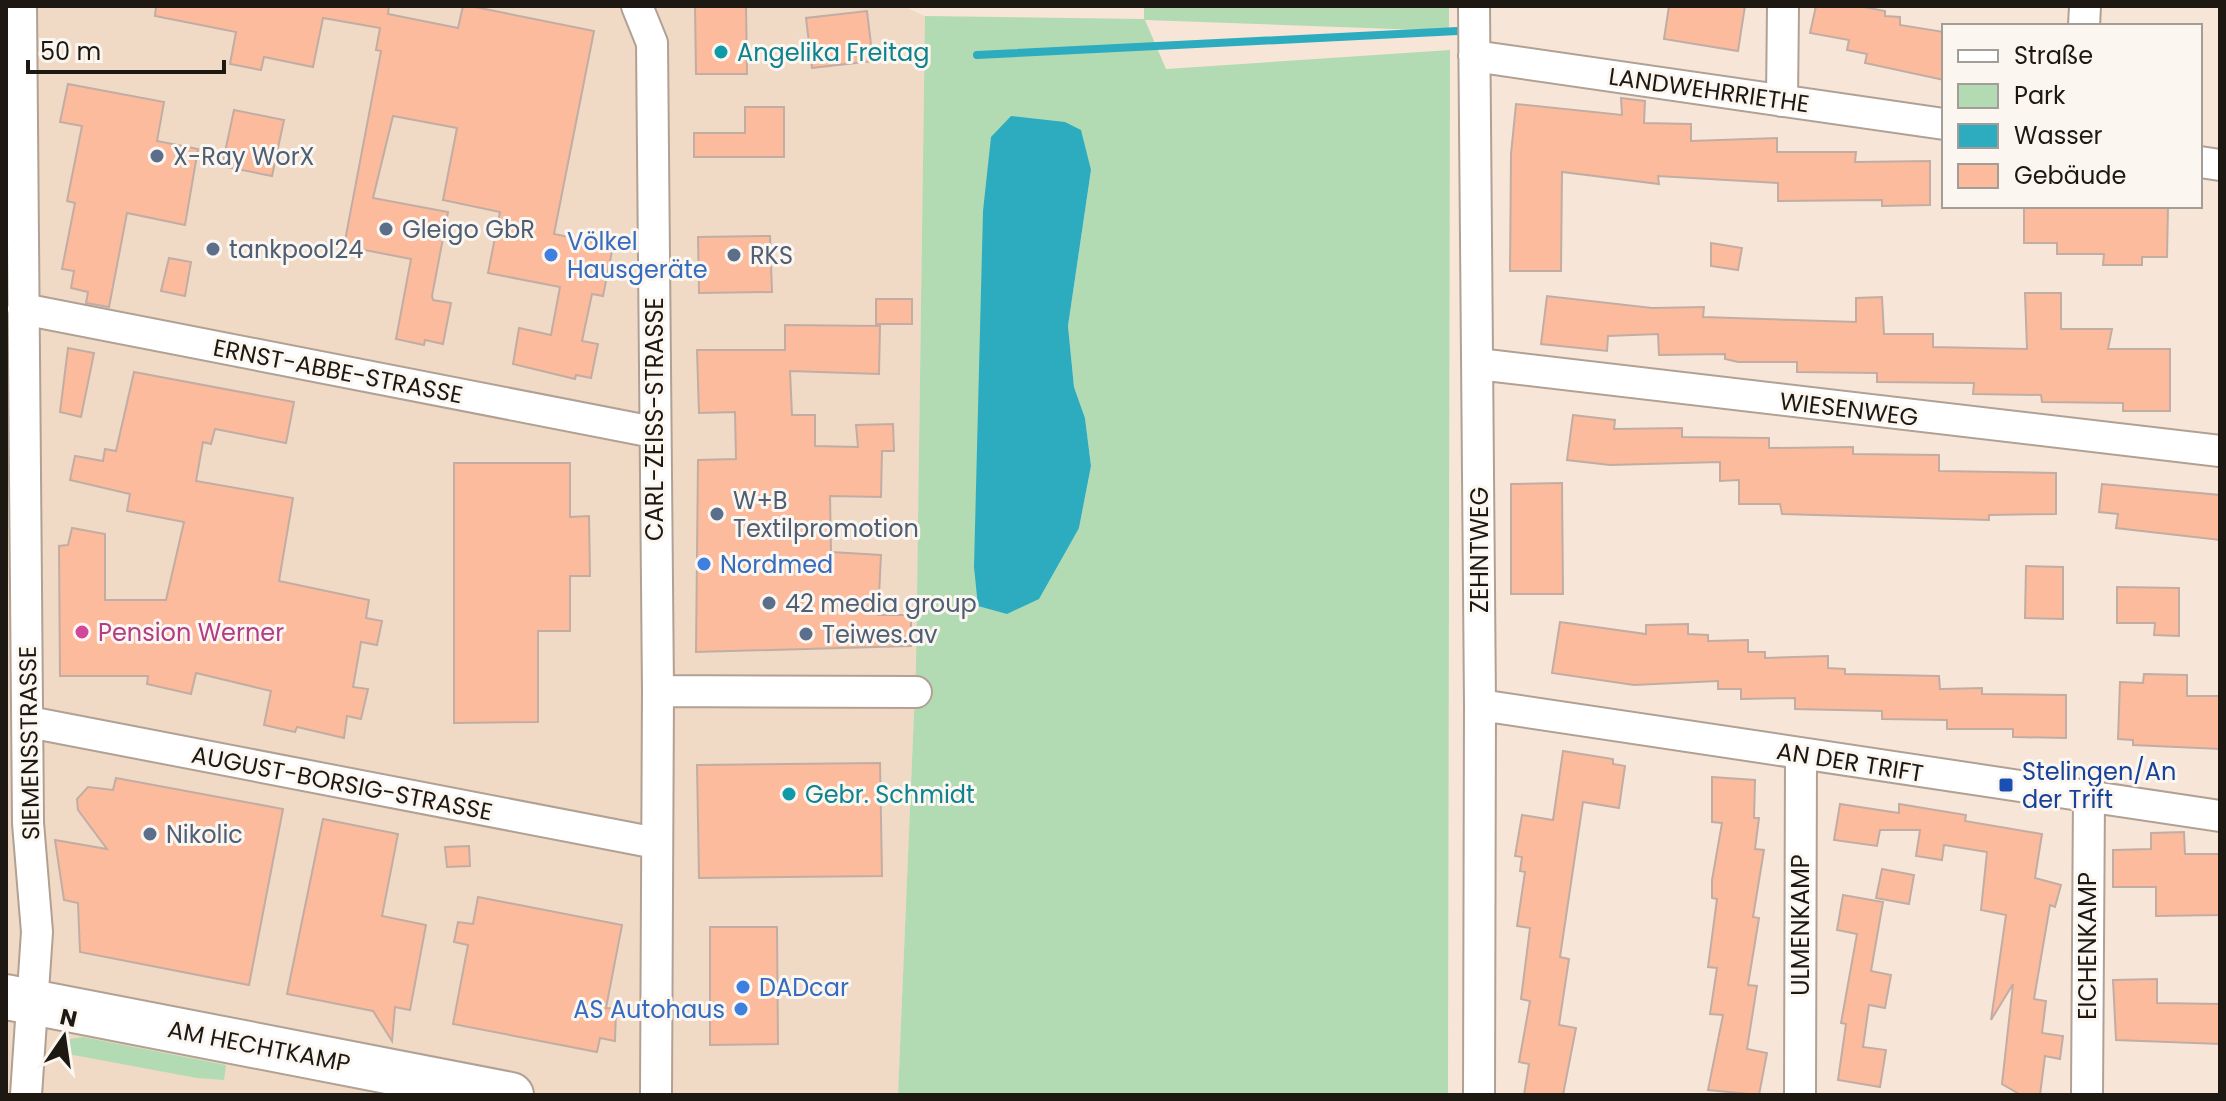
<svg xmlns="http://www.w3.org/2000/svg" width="2226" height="1101" viewBox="0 0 2226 1101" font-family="Poppins,sans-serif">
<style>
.built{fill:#f0d9c5}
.green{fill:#b2dbb3;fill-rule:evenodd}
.water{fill:#2dacc0}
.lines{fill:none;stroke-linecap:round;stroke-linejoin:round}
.stream{stroke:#2dacc0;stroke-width:8}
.building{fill:#fcbb9c;stroke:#c1ada4;stroke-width:2}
.street-casing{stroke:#b1a194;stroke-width:34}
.secondary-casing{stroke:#b1a194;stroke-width:48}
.street{stroke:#fff;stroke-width:30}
.secondary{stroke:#fff;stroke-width:44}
.culture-dot{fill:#0f9aa8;stroke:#fcf6f0;stroke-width:3}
.service-dot{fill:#5c6f8a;stroke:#fcf6f0;stroke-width:3}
.shop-dot{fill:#3f7fe0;stroke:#fcf6f0;stroke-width:3}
.hotel-dot{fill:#d1479c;stroke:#fcf6f0;stroke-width:3}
.transit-dot{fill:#1a4fb4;stroke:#fcf6f0;stroke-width:3}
.labels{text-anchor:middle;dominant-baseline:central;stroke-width:6;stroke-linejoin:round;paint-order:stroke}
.culture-label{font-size:24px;fill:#0d838f;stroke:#fcf6f0;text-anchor:start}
.street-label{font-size:24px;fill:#1e1813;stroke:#fcf6f0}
.service-label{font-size:24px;fill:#4e5e75;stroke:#fcf6f0;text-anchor:start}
.shop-label{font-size:24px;fill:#366cbe;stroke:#fcf6f0;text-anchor:start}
.hotel-label{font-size:24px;fill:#b23c85;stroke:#fcf6f0;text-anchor:start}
.transit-label{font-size:24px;fill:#164399;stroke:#fcf6f0;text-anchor:start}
</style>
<rect width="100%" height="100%" fill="#f7e6d8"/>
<path class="built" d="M6 6H903L925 16 916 665 898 1095H6Z"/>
<path class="green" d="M1144 6H1449V31L1145 20 1166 69 1450 50 1448 1095H898L916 665 925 16 1144 19ZM1091 170 1068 326 1074 387 1085 418 1091 466 1079 528 983 211Z
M83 1037 226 1065 224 1080 197 1078 52 1051 64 1040Z"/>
<path class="water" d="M1011 116 1065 122 1081 130 1091 170 1068 326 1074 387 1085 418 1091 466 1079 528 1039 599 1007 614 978 606 974 567 983 211 991 137Z"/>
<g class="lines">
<path class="stream" d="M977 55 1458 31"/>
</g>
<path class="building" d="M156 6H389L388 14 458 28 463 6H470L594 31 554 234 613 246 603 296 592 294 582 341 598 344 591 378 576 375 575 379 513 364 519 328 551 335 560 287 488 273 500 212 443 200 457 128 393 116 373 198 448 212 432 296 433 300 451 303 443 344 425 340 424 345 396 339 411 259 344 246 381 51 376 50 380 28 323 18 313 67 264 57 261 70 230 64 236 32 155 16Z
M695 6H746L747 74H696Z
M1669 6H1745L1738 51 1664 39Z
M1816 6H1859L1885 11V16L1900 17V25L1944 32V80L1865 63 1867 54 1847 50 1849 40 1810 33Z
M867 11 873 61 812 68 806 18Z
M68 84 164 102 157 141 198 149 185 225 127 213 109 307 86 303 88 292 71 288 74 271 62 269 75 203 67 201 82 126 60 122Z
M1621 98 1645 101 1644 123 1691 124V141L1777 138V152H1856L1855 162 1930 161V205L1882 206V200L1778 201V183L1658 176 1659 184 1562 172 1561 271H1510L1511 154 1516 104 1622 115Z
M745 107H784V157H694V133H745Z
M234 110 284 120 272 176 222 166Z
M2024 206H2168L2167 257H2142V265H2103L2104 254H2057V243H2024Z
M770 236 772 292 699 293 698 237Z
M1711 243 1742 248 1738 270 1711 266Z
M169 258 191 262 185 296 161 291Z
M2025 293H2061V329H2112L2108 349H2170V411H2123V403L2042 402 2041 395 1973 394 1974 383 1877 382V373L1797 372V362H1738L1725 359V354L1659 355 1658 334 1608 336 1607 351 1541 344 1547 296 1652 308 1704 307 1703 317 1856 322V298L1882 297 1884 334H1933V347L2027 349Z
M876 299H912V324H876Z
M785 325 880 326 879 374 790 371 792 415H815V446L858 447 856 425 893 424 894 451H882L881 497 830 496 831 552 881 555 878 615H911V646L696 652 698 460 736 459 735 412 699 413 697 350H785Z
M68 348 94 353 81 417 60 412Z
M134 372 294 402 286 443 215 429 211 444 203 442 196 481 293 498 279 581 369 600 366 618 382 621 377 645 361 642 353 687 368 689 361 719 347 716 344 738 297 727 295 732 264 725 271 691 196 673 191 694 147 684 148 676H60L59 546 68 545 72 528 105 534V600H166L184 522 127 511 130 494 70 480 75 456 103 461 105 449 116 451Z
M1573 415 1615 420 1614 429 1682 428V437L1769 438V448L1853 447V454L1939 455V471L2056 473V514L1989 515V520L1782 514 1780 504H1739V480L1720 481V462L1610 465 1567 460Z
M454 463H570V517L589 516 590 576H570V631H538V722L454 723Z
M1562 483 1563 594H1511V484Z
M2102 484 2220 495V540L2116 528 2118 514 2099 512Z
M2026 566 2063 567V619L2025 618Z
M2117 587 2179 588V636L2154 635 2155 623H2117Z
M1560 622 1646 634V625L1688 624V634L1708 635V641L1748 640V652H1765V658L1828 656V668L1845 669V674L1939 676 1940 689 1982 688V694L2066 695V738L2013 737V729H1947V720L1882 719V711L1795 709V698L1741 699V689H1718V681L1634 685 1552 673Z
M2144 674 2187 675V696H2220V749L2133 745V740L2118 739 2120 682 2143 683Z
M1563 751 1613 759V764L1625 766 1619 808 1583 802 1560 957 1569 959 1559 1025 1576 1028 1563 1095H1524L1529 1064 1519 1062 1530 1001 1521 999 1530 928 1517 926 1525 872 1520 871 1522 857 1515 856 1522 815 1553 820Z
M880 763 882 876 699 878 697 765Z
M1712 777 1755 780 1754 818H1759L1755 849 1764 850 1753 917 1759 918 1748 985 1757 986 1747 1049 1767 1053 1759 1095 1708 1090 1723 1015 1710 1014 1717 968 1708 967 1717 899 1712 898V880L1722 823 1712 822Z
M116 778 283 809 249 985 80 952 78 903 64 900 55 840 107 849 78 810 77 799 88 787 113 790Z
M1840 804 1899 813V804L1966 815 1965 821 2042 834 2035 878 2061 885 2055 907 2050 905 2034 999 2046 1001 2042 1033 2063 1036 2060 1059 2045 1056 2040 1095H2021L2002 1084 2013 984 1991 1020 2006 915 1981 910 1987 852 1944 845 1942 860 1916 856 1920 830H1880L1877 846 1834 840Z
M323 819 398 834 382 916 426 925 410 1010 395 1007 392 1041 373 1011 287 994Z
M2184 832 2185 854H2220V915L2156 916V887H2113V850L2151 849V833Z
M469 846 470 866 447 867 445 847Z
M1882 869 1914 875 1909 904 1876 898Z
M1843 895 1883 902 1871 971 1891 975 1885 1008 1869 1005 1863 1047 1886 1050 1880 1087 1838 1080 1846 1024 1841 1023 1857 934 1837 930Z
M478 897 622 925 606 1008 616 1009 615 1041 600 1038 597 1052 453 1024 468 945 454 942 458 922 473 924Z
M710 927H777L778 1044 710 1045Z
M2157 979V1003L2220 1004V1044L2116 1040 2113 980Z"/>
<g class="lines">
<g class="street-casing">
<path id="street" d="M21 6 28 823 37 932 26 1095
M637 6 652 43 658 691 656 1095
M1474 6 1480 705 1479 1095
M2084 26 2085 6
M1474 56 1944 124
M1782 101 1783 6
M2200 162 2220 165
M23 309 653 432
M1478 364 2220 451
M658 691 916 692
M1480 705 2220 816
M29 722 656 843
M1800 1095 1801 754
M2087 1095 2089 796"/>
</g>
<g class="secondary-casing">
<path id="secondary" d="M6 997 511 1095"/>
</g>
<use href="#street" class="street"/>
<use href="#secondary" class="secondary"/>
</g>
<g class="culture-dot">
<circle cx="721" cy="52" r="8"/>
<circle cx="789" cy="794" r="8"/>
</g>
<g class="service-dot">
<circle cx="157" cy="156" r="8"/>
<circle cx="386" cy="229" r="8"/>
<circle cx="213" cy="249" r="8"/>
<circle cx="734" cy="255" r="8"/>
<circle cx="717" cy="514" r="8"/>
<circle cx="769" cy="603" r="8"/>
<circle cx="806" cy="634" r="8"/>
<circle cx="150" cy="834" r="8"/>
</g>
<g class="shop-dot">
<circle cx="551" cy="255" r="8"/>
<circle cx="704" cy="564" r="8"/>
<circle cx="743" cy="987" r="8"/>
<circle cx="741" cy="1009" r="8"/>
</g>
<circle class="hotel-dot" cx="82" cy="632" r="8"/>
<rect class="transit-dot" x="1998" y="777" width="16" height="16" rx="4"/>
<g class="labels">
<g class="culture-label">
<text x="737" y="52">Angelika Freitag</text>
<text x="805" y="794">Gebr. Schmidt</text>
</g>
<g class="street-label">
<text transform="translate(1709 90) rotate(8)">LANDWEHRRIETHE</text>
<text transform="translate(338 371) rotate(11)">ERNST-ABBE-STRASSE</text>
<text transform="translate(1849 409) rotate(7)">WIESENWEG</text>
<text transform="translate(654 419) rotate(-90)">CARL-ZEISS-STRASSE</text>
<text transform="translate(1479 550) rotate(-90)">ZEHNTWEG</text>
<text transform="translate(29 743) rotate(-91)">SIEMENSSTRASSE</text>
<text transform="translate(1850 762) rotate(9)">AN DER TRIFT</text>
<text transform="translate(342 783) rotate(11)">AUGUST-BORSIG-STRASSE</text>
<text transform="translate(1800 925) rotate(-90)">ULMENKAMP</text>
<text transform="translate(2087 946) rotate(-90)">EICHENKAMP</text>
<text transform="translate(259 1046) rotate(11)">AM HECHTKAMP</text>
</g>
<g class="service-label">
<text x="173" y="156">X-Ray WorX</text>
<text x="402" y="229">Gleigo GbR</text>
<text x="229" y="249">tankpool24</text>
<text x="750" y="255">RKS</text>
<text x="733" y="500">W+B<tspan x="733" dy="28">Textilpromotion</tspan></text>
<text x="785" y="603">42 media group</text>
<text x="822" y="634">Teiwes.av</text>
<text x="166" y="834">Nikolic</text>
</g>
<g class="shop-label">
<text x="567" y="241">Völkel<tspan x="567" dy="28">Hausgeräte</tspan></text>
<text x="720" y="564">Nordmed</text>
<text x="759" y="987">DADcar</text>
<text x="725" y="1009" text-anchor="end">AS Autohaus</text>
</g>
<g class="hotel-label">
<text x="98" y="632">Pension Werner</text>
</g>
<g class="transit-label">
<text x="2022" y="771">Stelingen/An<tspan x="2022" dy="28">der Trift</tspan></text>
</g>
</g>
<rect width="2226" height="1101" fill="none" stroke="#1e1813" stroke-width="16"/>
<rect x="1942" y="24" width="260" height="184" fill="#fcf6f0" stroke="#a39d98" stroke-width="2"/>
<rect x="1958" y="50" width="40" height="12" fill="#ffffff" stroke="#a39d98" stroke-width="2"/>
<text x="2014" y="64" font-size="24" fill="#1e1813">Straße</text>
<rect x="1958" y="84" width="40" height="24" fill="#b2dbb3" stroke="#a39d98" stroke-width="2"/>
<text x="2014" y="104" font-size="24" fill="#1e1813">Park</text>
<rect x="1958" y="124" width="40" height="24" fill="#2dacc0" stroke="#a39d98" stroke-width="2"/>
<text x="2014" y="144" font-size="24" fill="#1e1813">Wasser</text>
<rect x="1958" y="164" width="40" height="24" fill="#fcbb9c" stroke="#a39d98" stroke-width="2"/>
<text x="2014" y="184" font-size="24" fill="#1e1813">Gebäude</text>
<g transform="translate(64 1037) rotate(13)" stroke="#fcf6f0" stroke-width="6" paint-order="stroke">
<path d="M0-6L14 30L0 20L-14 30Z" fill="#1e1813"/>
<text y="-12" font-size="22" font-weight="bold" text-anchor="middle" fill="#1e1813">N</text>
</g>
<path d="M28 60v12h196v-12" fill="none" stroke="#1e1813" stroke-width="4"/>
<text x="40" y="60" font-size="24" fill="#1e1813" stroke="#fcf6f0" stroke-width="6" paint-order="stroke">50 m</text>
</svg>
